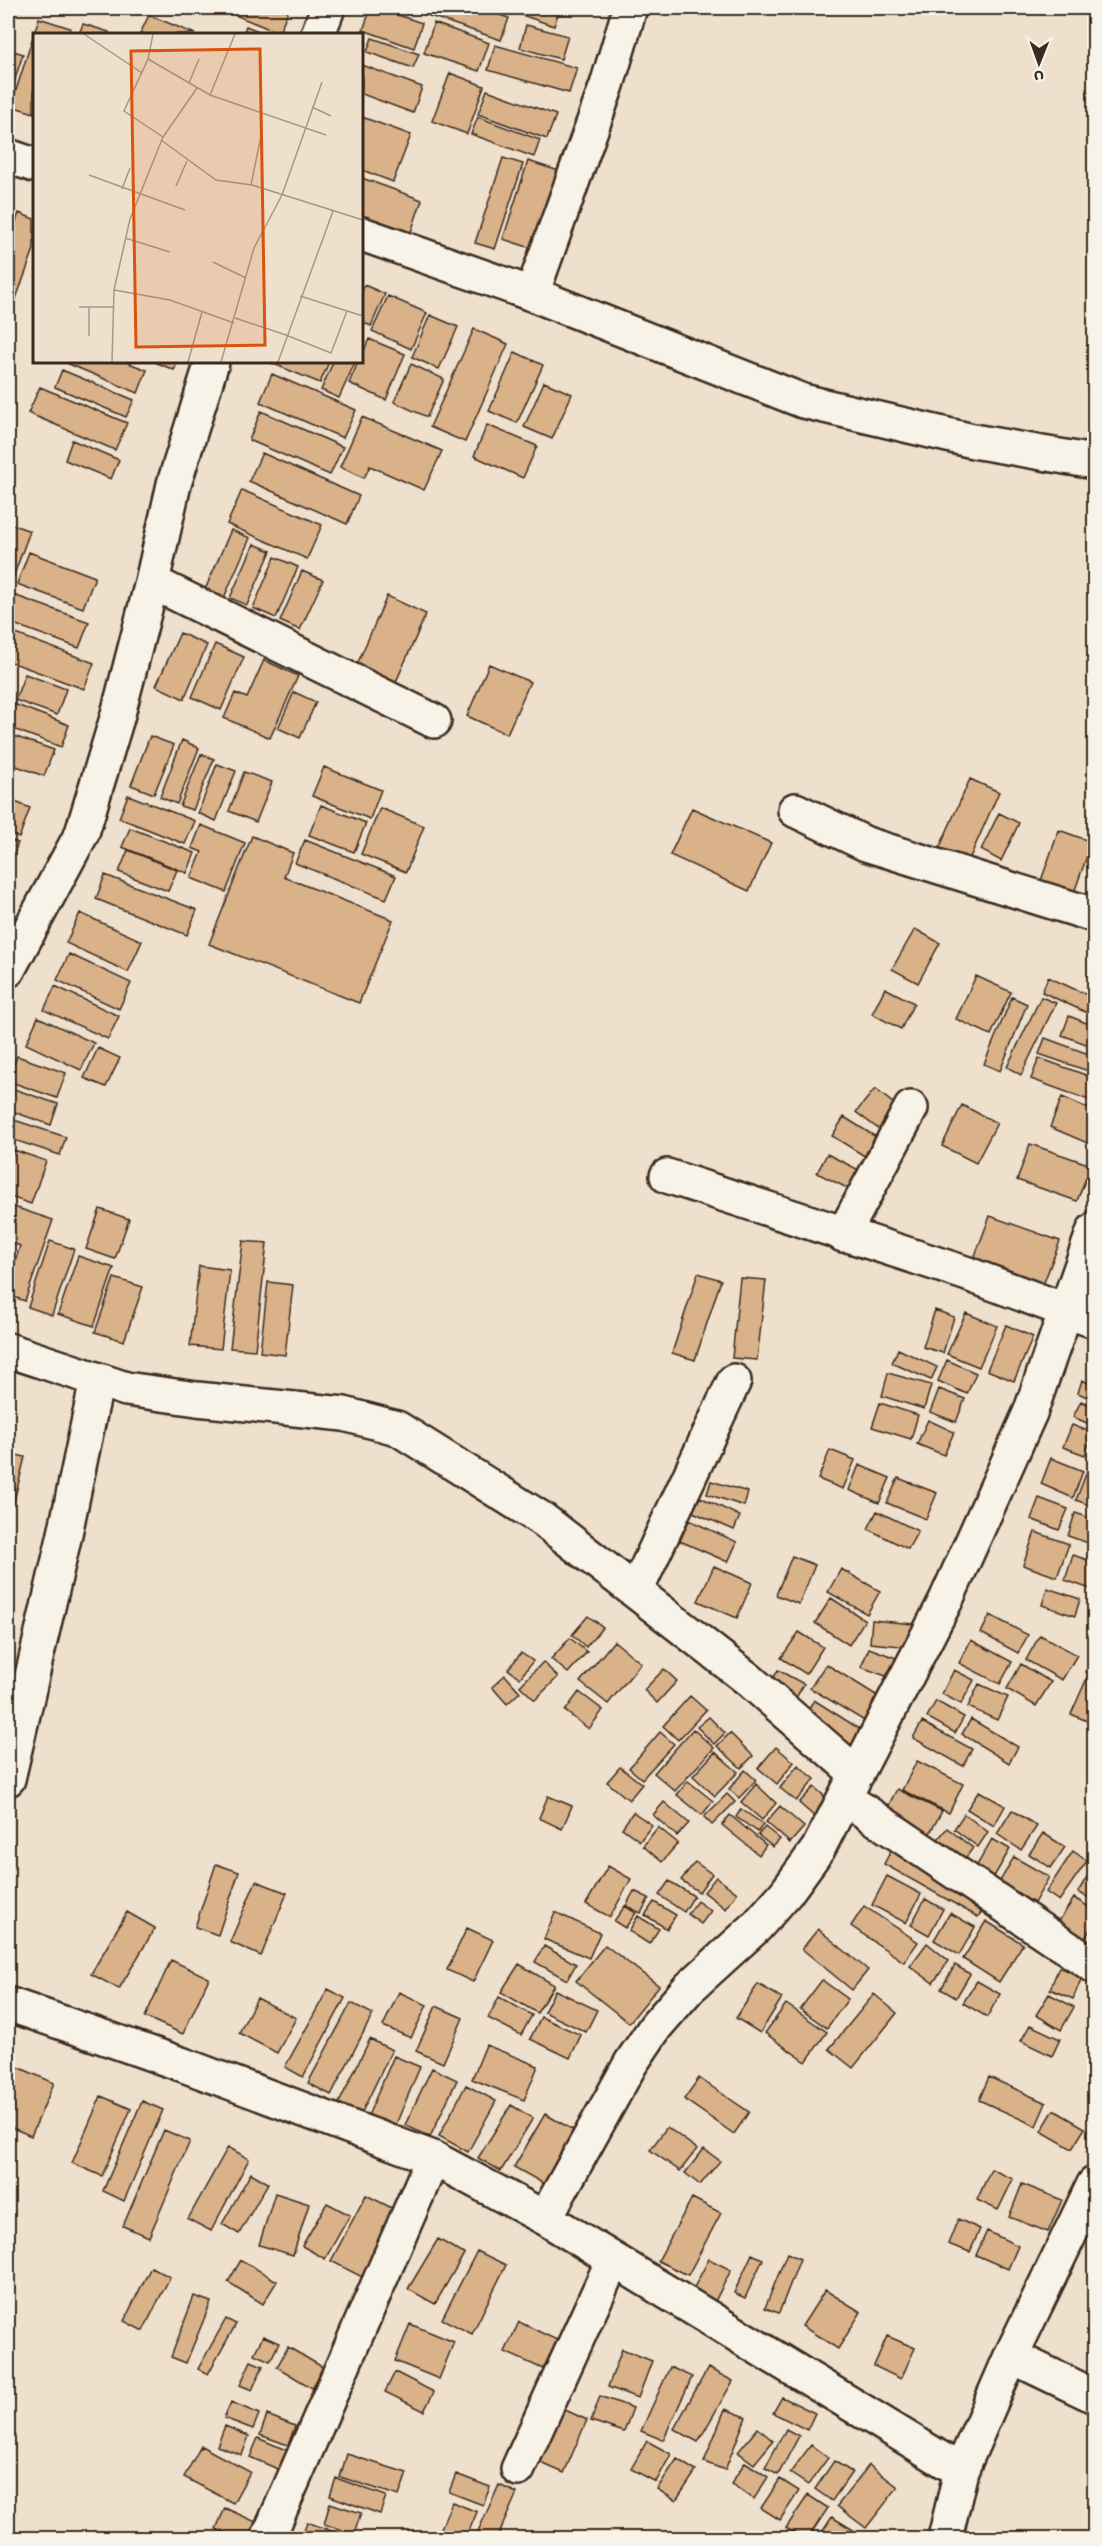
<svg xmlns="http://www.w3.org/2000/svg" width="1102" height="2546" viewBox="0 0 1102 2546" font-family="'Gochi Hand',sans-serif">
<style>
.building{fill:#d9b28a;stroke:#3b2a1e;stroke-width:1.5}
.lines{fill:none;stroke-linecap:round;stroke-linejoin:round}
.minor-casing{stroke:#3b2a1e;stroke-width:38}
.minor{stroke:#f7f3e8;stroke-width:33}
.inset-road{fill:none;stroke:#a69786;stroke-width:1.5}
.view{fill:#d7540e;fill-opacity:0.15;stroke:#d7540e;stroke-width:3}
.inset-edge{fill:none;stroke:#3b2a1e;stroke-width:3}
</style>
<rect width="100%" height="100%" fill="#eee0cc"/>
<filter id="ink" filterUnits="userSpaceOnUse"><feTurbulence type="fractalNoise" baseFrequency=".0167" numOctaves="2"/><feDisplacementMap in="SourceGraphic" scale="12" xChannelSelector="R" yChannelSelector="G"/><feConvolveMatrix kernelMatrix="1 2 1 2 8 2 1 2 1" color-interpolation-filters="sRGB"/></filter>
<g filter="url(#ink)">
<path class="building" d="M218 8H289L279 33Z
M371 8H377L422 23 414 48 363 30Z
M406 8H478L509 18 501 40Z
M515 8H560L554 26 513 12Z
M149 15 195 34H140Z
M39 18 70 28 68 34H34V113L11 106Z
M434 23 489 43 479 71 424 53Z
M83 24 109 32 108 34H79Z
M526 25 568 36 561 59 520 48Z
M246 26 266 34H243Z
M372 38 419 54 413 68 367 52Z
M495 45 577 68 569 93 488 70Z
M8 49 23 54 8 101Z
M362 65 422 87 413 113 362 94Z
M450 73 484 86 467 134 432 121Z
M487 90 556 115 547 139 478 114Z
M362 117 411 135 393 182 362 170Z
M478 117 540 140 534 157 471 134Z
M503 158 523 164 495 249 475 243Z
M528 161 559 171 534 249 503 239Z
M362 178 422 200 410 235 362 217Z
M19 213 34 219V249L13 307 8 305V244Z
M364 285 385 294 371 326 362 322V291Z
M388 296 427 313 411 349 372 331Z
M430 315 458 327 439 369 412 357Z
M474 329 508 344 465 442 430 427Z
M369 339 405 354 386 400 349 383 358 362H362V355Z
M515 352 543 365 517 423 489 411Z
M64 362H126L147 370 138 393Z
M155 362H178L174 370Z
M269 362H329L320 383Z
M333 362H355L339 398 321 390Z
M411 364 444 379 427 417 394 402Z
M62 370 134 400 126 417 55 387Z
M272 374 356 410 343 438 260 402Z
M544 382 572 394 552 439 524 427Z
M40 387 127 423 115 450 28 413Z
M261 411 343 447 330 475 249 440Z
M362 417 442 451 424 490 370 466 364 478 340 467Z
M487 425 537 446 523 478 474 456Z
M72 440 119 460 111 479 65 460Z
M262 453 359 496 347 524 249 481Z
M242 490 322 525 307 559 227 524Z
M8 523 30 531 11 583 8 582Z
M231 530 250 538 223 600 204 592Z
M254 544 271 551 247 605 230 598Z
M29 552 95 577 83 608 17 584Z
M275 557 298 567 276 618 253 608Z
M302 571 323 580 300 630 280 621Z
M8 593 89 622 79 648 8 622Z
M387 596 426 614 391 693 352 676Z
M8 631 94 663 84 689 8 661Z
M180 633 207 645 184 699 156 686Z
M215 644 244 657 221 710 192 697Z
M264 660 298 676 270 738 224 718 235 693 247 698Z
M489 664 530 682 507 734 467 716Z
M25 674 66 689 57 715 15 700Z
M294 692 316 702 300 738 278 728Z
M14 704 69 725 61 747 8 727Z
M8 734 54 750 44 776 8 763Z
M150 736 174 745 154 794 131 785Z
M182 740 199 748 177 804 160 797Z
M201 754 214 759 193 810 180 806Z
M217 764 236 771 216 821 198 813Z
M324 767 381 790 370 819 312 796Z
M244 772 272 782 256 822 229 811Z
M970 779 999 792 967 864 938 851Z
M128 795 195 821 185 844 119 818Z
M8 799 30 808 19 838 8 833Z
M321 805 366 823 354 852 309 835Z
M380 808 424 826 406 872 361 854Z
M692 808 771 843 749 891 670 855Z
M999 813 1019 823 1001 861 981 850Z
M201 825 245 843 226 892 191 878 202 852 192 848Z
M130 828 195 853 187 873 122 847Z
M1059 830 1092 842 1071 901 1038 889Z
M252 836 293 853 284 877 393 920 359 1003 209 944Z
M8 839 18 843 9 866H8Z
M305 840 396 876 386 899 295 863Z
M128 850 177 870 168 891 119 872Z
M105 875 197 910 187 935 96 899Z
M80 913 142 941 128 972 66 943Z
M915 929 940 943 918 983 892 969Z
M69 954 131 983 119 1009 57 980Z
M976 976 1011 992 991 1035 956 1019Z
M1048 977 1094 998V1016L1042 992Z
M55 986 119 1016 108 1039 44 1010Z
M885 988 914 1003 901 1029 872 1014Z
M1012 997 1027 1004 1000 1071 984 1064Z
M1041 997 1056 1003 1021 1075 1007 1067Z
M1069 1016 1094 1026V1047L1062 1035Z
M38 1017 94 1043 81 1070 26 1044Z
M1045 1038 1094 1056V1073L1039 1054Z
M98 1048 120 1058 106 1087 84 1078Z
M17 1056 66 1073 57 1098 8 1081Z
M1039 1058 1094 1078V1102L1031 1079Z
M8 1087 58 1104 51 1125 8 1110Z
M875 1089 903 1111 885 1134 856 1112Z
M1062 1097 1094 1111 1092 1145 1050 1127Z
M962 1105 997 1123 976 1163 942 1146Z
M844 1117 884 1142 871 1160 832 1136Z
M8 1118 66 1137 60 1155 8 1138Z
M1030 1144 1091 1165 1077 1201 1017 1180Z
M14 1150 46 1161 31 1204 8 1196V1170Z
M827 1154 869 1175 859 1194 817 1173Z
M8 1205 53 1220 25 1301 8 1295V1283L20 1246 8 1241Z
M100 1209 129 1219 115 1259 86 1249Z
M990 1216 1060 1241 1039 1295 970 1269Z
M50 1241 74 1249 52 1315 28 1307Z
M243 1241 267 1243 255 1350 230 1348Z
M78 1256 114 1268 94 1326 58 1314Z
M199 1266 230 1270 221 1349 190 1346Z
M698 1273 721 1280 695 1360 672 1353Z
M114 1278 143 1287 124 1341 95 1332Z
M740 1278 766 1280 757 1360 732 1358Z
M268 1282 293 1285 285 1355 260 1352Z
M935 1310 954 1317 943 1353 923 1347Z
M966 1313 997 1326 979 1367 947 1354Z
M1006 1325 1033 1337 1014 1381 987 1370Z
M898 1349 937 1367 931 1380 892 1363Z
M947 1360 976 1373 967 1394 938 1381Z
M888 1373 931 1385 924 1409 882 1396Z
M1082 1380 1094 1385V1400L1078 1393Z
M939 1389 965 1399 956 1422 930 1412Z
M1081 1401 1094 1407V1426L1073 1417Z
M880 1403 918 1415 911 1439 872 1427Z
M928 1420 954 1432 944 1455 917 1444Z
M1072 1425 1093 1433 1085 1455 1063 1447Z
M830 1450 855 1460 843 1489 818 1479Z
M8 1453 25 1457 13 1505 8 1504Z
M1051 1458 1083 1471 1073 1498 1041 1484Z
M859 1465 890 1478 879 1503 849 1490Z
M1089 1466 1094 1469V1507L1076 1500Z
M898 1478 937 1493 926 1519 887 1503Z
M711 1481 748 1492 744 1506 707 1494Z
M700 1497 740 1516 734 1530 693 1512Z
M1039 1498 1068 1509 1059 1530 1031 1519Z
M877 1511 918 1531 908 1549 868 1529Z
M1075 1513 1094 1519V1545L1068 1536Z
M689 1520 737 1542 728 1562 680 1541Z
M1035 1532 1069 1544 1057 1577 1023 1565Z
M1073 1555 1094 1562 1093 1590 1065 1580Z
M792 1556 815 1565 799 1604 776 1595Z
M714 1566 752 1583 737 1618 698 1601Z
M841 1569 880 1591 867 1614 828 1592Z
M1047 1588 1080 1599 1075 1616 1042 1605Z
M831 1598 865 1620 849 1645 815 1623Z
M990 1615 1028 1635 1018 1653 981 1633Z
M588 1616 603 1627 586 1647 572 1635Z
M872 1620 913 1624 911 1647 870 1643Z
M799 1632 823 1647 806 1674 781 1658Z
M1040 1635 1077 1655 1062 1680 1026 1660Z
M570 1638 587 1652 568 1673 551 1659Z
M971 1640 1012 1662 1000 1684 959 1663Z
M614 1641 641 1663 608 1704 580 1682Z
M869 1648 904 1661 897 1680 861 1667Z
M1094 1650V1676L1086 1672Z
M521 1653 533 1661 520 1678 508 1669Z
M543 1662 558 1677 535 1700 520 1686Z
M826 1664 881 1698 866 1722 810 1688Z
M1021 1664 1051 1682 1036 1706 1007 1689Z
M664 1669 677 1681 657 1703 644 1690Z
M778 1670 804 1684 793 1703 767 1689Z
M954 1670 974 1680 961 1704 942 1694Z
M505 1675 520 1692 507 1704 492 1687Z
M1087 1678 1094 1682V1724L1071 1714Z
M979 1684 1008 1697 997 1720 968 1707Z
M579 1692 603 1710 589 1729 565 1711Z
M690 1696 706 1710 678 1740 663 1726Z
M814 1700 866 1733 854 1752 802 1719Z
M936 1701 964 1717 955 1733 927 1717Z
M709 1717 725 1733 714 1744 697 1727Z
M971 1719 1018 1747 1009 1763 962 1734Z
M922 1722 972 1749 963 1766 913 1738Z
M693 1729 714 1748 675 1791 654 1773Z
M660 1732 674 1744 642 1779 629 1768Z
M730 1733 753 1756 741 1768 717 1746Z
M776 1747 794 1762 777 1784 758 1768Z
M715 1752 738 1772 715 1796 693 1776Z
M917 1761 963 1784 949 1813 902 1790Z
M798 1765 815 1779 796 1801 780 1788Z
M620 1767 642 1784 629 1800 607 1782Z
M745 1770 756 1780 739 1798 729 1789Z
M688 1781 713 1801 702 1815 677 1795Z
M756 1784 776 1803 762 1820 741 1802Z
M814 1787 830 1801 815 1817 799 1803Z
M897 1789 942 1811 925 1842 881 1820Z
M979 1791 1005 1806 994 1826 967 1809Z
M727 1794 735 1802 712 1825 704 1817Z
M548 1796 572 1806 562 1829 539 1818Z
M664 1802 689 1823 677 1836 653 1815Z
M780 1806 804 1827 790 1843 766 1822Z
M741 1809 763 1824 758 1832 736 1817Z
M1012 1810 1037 1826 1021 1850 997 1834Z
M633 1812 652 1825 640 1841 622 1828Z
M964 1814 988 1832 978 1847 954 1829Z
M730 1815 766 1845 759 1855 722 1825Z
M658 1827 678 1843 662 1862 643 1846Z
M765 1827 780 1839 773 1847 758 1835Z
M947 1828 973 1848 957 1869 930 1849Z
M1043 1833 1065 1847 1051 1868 1029 1854Z
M992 1839 1010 1849 988 1887 970 1878Z
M892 1849 987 1903 978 1917 884 1864Z
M1073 1851 1087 1861 1059 1901 1046 1892Z
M1014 1857 1049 1877 1034 1903 999 1883Z
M695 1862 712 1874 699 1892 681 1880Z
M216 1864 239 1872 218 1935 195 1927Z
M608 1866 631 1879 610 1917 586 1904Z
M1091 1870 1094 1873V1901L1078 1892Z
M887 1876 921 1894 906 1923 872 1905Z
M716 1877 737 1893 726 1909 704 1892Z
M256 1881 287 1893 261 1956 230 1942Z
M669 1881 694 1896 684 1912 659 1895Z
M634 1891 649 1898 641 1913 626 1906Z
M1074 1898 1094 1910V1923L1084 1940 1057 1924Z
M925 1899 943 1909 929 1935 911 1925Z
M697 1901 711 1911 701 1924 688 1914Z
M654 1902 676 1915 667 1929 645 1915Z
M625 1906 636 1913 625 1928 614 1921Z
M864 1906 918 1942 904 1962 851 1926Z
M127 1912 155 1928 119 1989 91 1974Z
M555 1912 600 1933 589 1958 544 1939Z
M950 1913 975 1927 959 1955 934 1940Z
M638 1916 659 1929 649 1944 629 1931Z
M986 1921 1023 1944 999 1982 963 1959Z
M467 1928 493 1940 473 1982 447 1970Z
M818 1929 868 1970 852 1990 802 1949Z
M927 1943 949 1961 933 1983 910 1966Z
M605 1945 659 1986 629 2023 576 1981Z
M544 1946 576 1964 567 1980 535 1962Z
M171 1960 209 1978 183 2034 145 2017Z
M519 1964 554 1985 537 2013 501 1992Z
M955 1965 970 1974 956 1998 941 1989Z
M1059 1967 1082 1977 1073 1999 1050 1989Z
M822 1980 848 1999 827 2028 800 2009Z
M977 1981 1000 1994 987 2017 963 2003Z
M758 1984 782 1998 760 2033 736 2018Z
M328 1989 345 1998 303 2077 285 2067Z
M555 1990 597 2010 586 2032 544 2012Z
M399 1992 427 2005 411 2038 383 2026Z
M874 1994 897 2013 853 2068 829 2049Z
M1049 1994 1074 2007 1061 2030 1036 2015Z
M499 1997 532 2015 521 2035 488 2018Z
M257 1998 296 2018 277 2053 239 2033Z
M351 2003 373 2014 331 2095 308 2083Z
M786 2004 827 2032 806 2062 765 2033Z
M436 2006 463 2018 443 2063 416 2051Z
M541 2017 581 2035 570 2058 530 2039Z
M1030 2025 1060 2039 1052 2056 1021 2041Z
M370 2039 392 2050 361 2114 339 2103Z
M486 2045 538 2066 524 2100 472 2079Z
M394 2056 420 2067 394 2129 367 2118Z
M18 2067 54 2083 31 2136 8 2126V2092Z
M432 2068 457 2080 430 2137 405 2125Z
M989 2077 1046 2103 1036 2126 979 2100Z
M699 2078 749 2112 734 2134 684 2099Z
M466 2085 496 2101 468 2152 439 2136Z
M101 2096 131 2109 102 2176 72 2163Z
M142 2101 163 2110 124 2201 103 2191Z
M511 2105 533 2118 501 2171 478 2158Z
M1054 2110 1085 2128 1072 2149 1041 2131Z
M545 2114 586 2137 555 2190 514 2167Z
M667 2127 697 2149 680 2171 650 2150Z
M164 2130 190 2141 149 2237 123 2226Z
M228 2147 249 2159 211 2231 188 2219Z
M704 2149 720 2161 700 2185 685 2173Z
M991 2169 1013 2179 998 2210 977 2200Z
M251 2173 268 2183 239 2234 222 2224Z
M1022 2184 1062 2200 1048 2232 1009 2217Z
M275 2193 309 2204 293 2255 259 2245Z
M366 2195 400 2212 366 2279 331 2261Z
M692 2198 721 2213 688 2275 658 2261Z
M327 2203 350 2215 325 2259 302 2246Z
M958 2219 980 2229 970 2252 948 2244Z
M987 2231 1018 2246 1008 2269 976 2255Z
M438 2239 464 2254 435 2304 408 2289Z
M477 2251 506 2265 472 2334 442 2319Z
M787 2253 800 2259 779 2313 765 2308Z
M752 2254 763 2259 745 2298 734 2293Z
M709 2259 731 2270 710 2311 688 2299Z
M241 2260 277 2281 263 2304 228 2282Z
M151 2267 170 2277 143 2331 124 2321Z
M825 2290 861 2312 838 2349 802 2326Z
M194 2296 211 2302 186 2363 171 2357Z
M226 2319 236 2324 208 2374 198 2369Z
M519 2322 557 2340 543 2369 505 2352Z
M410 2324 454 2342 439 2379 395 2361Z
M263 2336 279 2343 270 2361 254 2354Z
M887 2336 915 2348 901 2379 874 2366Z
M288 2347 324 2368 312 2388 277 2367Z
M622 2349 652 2361 638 2398 608 2387Z
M251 2361 263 2366 252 2390 240 2385Z
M670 2367 692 2377 663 2440 641 2431Z
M708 2368 733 2381 698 2442 674 2429Z
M395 2372 434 2392 424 2411 385 2392Z
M600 2396 633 2408 624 2432 591 2421Z
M782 2397 815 2413 807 2430 773 2413Z
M231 2402 259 2414 253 2429 224 2418Z
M563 2409 587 2420 564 2473 539 2462Z
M725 2409 746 2417 725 2470 704 2462Z
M267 2415 295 2426 288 2445 260 2435Z
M225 2426 249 2436 242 2455 217 2446Z
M758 2428 773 2441 754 2464 738 2452Z
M786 2429 799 2436 778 2475 765 2468Z
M258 2438 288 2451 280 2470 250 2457Z
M647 2441 671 2454 656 2482 631 2469Z
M811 2445 828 2458 808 2485 790 2473Z
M201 2446 250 2472 233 2503 184 2477Z
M347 2454 407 2473 399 2496 340 2477Z
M677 2459 696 2471 676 2501 657 2489Z
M834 2461 852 2472 832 2501 815 2489Z
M745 2462 768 2477 754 2499 731 2484Z
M869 2465 898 2487 866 2528 837 2506Z
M456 2474 490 2487 483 2505 449 2492Z
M336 2478 386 2496 380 2514 330 2496Z
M780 2479 799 2491 780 2520 761 2508Z
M499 2485 517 2493 497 2538H475Z
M808 2495 828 2508 808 2538H803L786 2528Z
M452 2502 477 2512 466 2538H437Z
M330 2503 361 2513 354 2534 324 2524Z
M225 2508 256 2522 248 2538H237L216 2529Z
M832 2517 863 2536 861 2538 819 2537Z
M307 2522 351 2538H301Z"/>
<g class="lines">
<g class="minor-casing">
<path id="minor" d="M318 34 328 8
M8 156 34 165
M362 234 532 294 803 401 973 441 1094 462
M532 294 607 85 630 8
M152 582 434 721
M795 810 866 844 1094 915
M8 970 82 833 117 718 152 582 174 484 212 362
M667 1176 965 1273 1094 1321
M843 1235 911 1108
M8 1350 126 1389 197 1399 344 1414 397 1428 542 1519 748 1679 857 1774
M636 1591 734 1381
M8 1779 65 1534 97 1380
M845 1798 1094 1966
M8 2004 181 2064 433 2158 545 2218 961 2471
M545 2218 631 2063 656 2026 689 1988 756 1927 786 1893 818 1849 946 1600 1030 1413 1094 1230
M1011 2356 1094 2396
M518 2469 613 2260
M268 2538 433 2158
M945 2538 961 2471 1011 2356 1094 2184"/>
</g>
<use href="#minor" class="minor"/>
</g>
</g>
<g transform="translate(33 33)">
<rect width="330" height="330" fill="#eee0cc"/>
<path class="inset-road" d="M51 1 109 40M120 1 115 26 91 78 130 104M115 26 177 62 293 102M156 50 166 26M177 62 202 1M279 74 298 83M128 107 183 147 219 152 330 187M56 142 152 177M218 152 229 98M143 153 154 128M89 156 97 135M92 205 137 219M180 229 213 245M81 257 137 267 201 290M267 263 330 283M46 274H81M56 274V303M202 285 253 302M253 302 298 320 314 278M79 329 81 257 97 186 130 104 164 55M155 329 169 279M188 329 221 215 249 162 289 49M245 329 300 178"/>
<path class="view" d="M227 16 232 312 103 314 98 18Z"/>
<rect width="330" height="330" class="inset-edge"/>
</g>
<rect width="1102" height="2546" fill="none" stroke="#f7f3e8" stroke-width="30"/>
<rect x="15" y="15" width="1072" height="2516" fill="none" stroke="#3b2a1e" stroke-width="2" filter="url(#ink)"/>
<g transform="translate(1039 63) rotate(181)" stroke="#f7f3e8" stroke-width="4.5" paint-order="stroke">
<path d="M0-4.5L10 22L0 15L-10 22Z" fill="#3b2a1e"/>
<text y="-9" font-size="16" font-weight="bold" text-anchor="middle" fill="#3b2a1e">U</text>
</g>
</svg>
